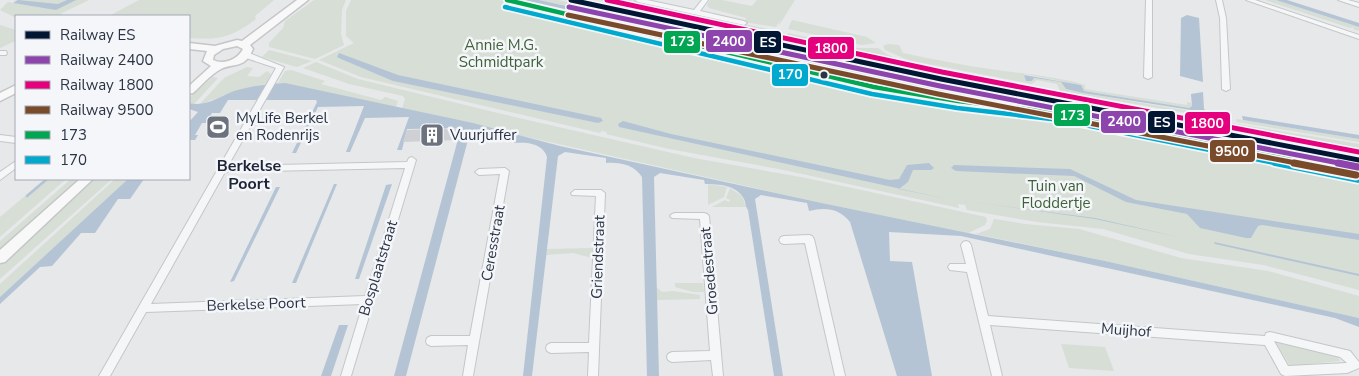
<svg xmlns="http://www.w3.org/2000/svg" width="1359" height="376" viewBox="0 0 1359 376" font-family="'Nunito Sans',sans-serif">
<style>
.green{fill:#d6ded6}
.water{fill:#b4c4d5}
.lines{fill:none;stroke-linecap:round;stroke-linejoin:round}
.stream{stroke:#b4c4d5;stroke-width:2.5}
.building{fill:#ced0d3}
.street-casing{stroke:#c4c6c8;stroke-width:2}
.secondary-casing{stroke:#c4c6c8;stroke-width:3}
.street{fill:#f5f6f7;fill-rule:evenodd}
.secondary{fill:#f8f8f8;fill-rule:evenodd}
.bus-1-far1-casing{stroke:#f4f6f9;stroke-width:8}
.bus-1-casing{stroke:#f4f6f9;stroke-width:9}
.bus-2-far1-casing{stroke:#f4f6f9;stroke-width:8}
.bus-2-casing{stroke:#f4f6f9;stroke-width:9}
.bus-1-far1{stroke:#00a651;stroke-width:4.5}
.bus-1{stroke:#00a651;stroke-width:5.5}
.bus-2-far1{stroke:#00a9ce;stroke-width:4.5}
.bus-2{stroke:#00a9ce;stroke-width:5.5}
.rail-1-casing{stroke:#f4f6f9;stroke-width:8}
.rail-2-far1-casing{stroke:#f4f6f9;stroke-width:8}
.rail-2-casing{stroke:#f4f6f9;stroke-width:11}
.rail-3-casing{stroke:#f4f6f9;stroke-width:8}
.rail-4-far1-casing{stroke:#f4f6f9;stroke-width:8}
.rail-4-casing{stroke:#f4f6f9;stroke-width:11}
.rail-1{stroke:#011633;stroke-width:5}
.rail-2-far1{stroke:#8e44ad;stroke-width:5}
.rail-2{stroke:#8e44ad;stroke-width:7}
.rail-3{stroke:#e5007d;stroke-width:5}
.rail-4-far1{stroke:#7a4b2a;stroke-width:5}
.rail-4{stroke:#7a4b2a;stroke-width:7}
.bus-dot{fill:#2b3445;stroke:#f4f6f9;stroke-width:2}
.labels{text-anchor:middle;dominant-baseline:central;stroke-width:5;stroke-linejoin:round;paint-order:stroke}
.park-label{font-size:15px;fill:#3f6138;stroke:#f4f6f9}
.poi-label{font-size:15px;fill:#2b3445;stroke:#f4f6f9;text-anchor:start}
.street-label{font-size:15px;fill:#2b3445;stroke:#f4f6f9}
.neighbourhood-label{font-size:16px;font-weight:bold;fill:#1d2536;stroke:#f4f6f9}
.line-badge{stroke:#f4f6f9;stroke-width:2}
.badge-label{font-size:14px;text-anchor:middle;font-weight:bold;fill:#fff}
</style>
<rect width="100%" height="100%" fill="#e6e8ea"/>
<path class="green" d="M13 0H89L60 14 68 16H16V18L0 10 8 2 19 4 21 2Z
M139 0H274L255 16 256 19C231 38 219 40 189 38V16H109Z
M314 0H346L342 10 341 34 344 45 315 59 269 47V43L283 28 285 21Z
M351 0H499L879 90 962 104 1034 111 1035 116 1073 123 1074 118 1359 176V290L1263 265 1189 254 1103 229 1037 222 967 210 965 205 958 204 959 208 779 169 669 149 606 134 607 132 602 131 600 133 361 77 319 60 354 43 346 36V11Z
M517 0 824 68 946 92 945 88 539 0H558L646 21 911 76 1359 164V170L1066 111 958 98 872 84 863 82V79L820 70 818 72 793 64Z
M599 0H630L777 31 773 37 639 7 653 10Z
M710 0H722L752 6 757 0H795L778 27 781 19 776 27 744 22 746 18 709 8 707 5Z
M1265 0H1276L1359 27V31L1353 29 1354 27 1350 28Z
M792 20 867 37 876 43 862 45 788 29Z
M0 25 16 30V46L15 41 0 48Z
M788 33 857 48H878L888 55 912 64 1072 97 1359 144V152L1072 99 784 40Z
M888 44 899 45 903 53C932 59 961 65 990 69 1022 74 1054 76 1085 85V89L1187 105V102L1191 103 1192 106 1188 108 1085 91 1082 90 1081 85 1024 74 1026 81H1032L1034 78 1061 82 1066 89 1083 93 1219 116 1210 117 1060 91 1057 84 1037 80 1032 84 908 60 885 50 883 46Z
M269 50 312 61 297 67 262 57Z
M316 62 358 79 502 114 694 158 806 178 986 217 987 221 985 225 968 233 817 202 402 109 405 99 403 96 349 84 303 68Z
M247 67 253 68 247 76 259 77 267 71 271 74 266 84 233 92 199 105 224 78Z
M291 70 325 81 321 84 381 100 385 97 398 101 396 107 278 83 285 71Z
M213 77 218 78 194 104 189 103V98Z
M1236 119 1359 139V142L1237 122Z
M45 179H66L0 237V217Z
M71 179H81L0 251V241Z
M92 179H112L0 279V262Z
M115 179H128L0 297V284Z
M708 184 727 187 724 197 708 205Z
M730 188 742 196 746 207H712L725 200 729 202 730 200 726 198Z
M994 219 1025 224 1079 229 1181 258 1268 271 1359 296V318L1105 261 976 234 990 229Z
M592 248V258L573 253 546 255 547 249Z
M675 283H703L704 292H693L675 287Z
M656 287 662 292 673 291 700 295V299L657 300Z
M1275 341 1338 357 1340 361 1290 366Z
M1061 344 1105 347 1114 371 1069 368Z"/>
<path class="water" d="M18 0 58 4 67 0H76L56 10 13 3Z
M524 0H539L948 90 941 92Z
M1276 0H1287L1359 23V27Z
M1187 15 1199 18 1203 82 1180 76 1181 18Z
M339 53 398 75 601 118 603 121 598 123 393 81 341 59 337 57Z
M1024 75 1081 85 1084 91 1189 108 1192 106 1191 94 1203 92 1204 109 1210 113 1083 93 1066 89 1061 82 1034 78 1032 81H1026Z
M285 83 473 123 560 146 817 202 1105 261 1359 318V327L1335 318 961 236 889 232 890 261 912 262 932 376H897L850 222C839 208 825 207 809 211L807 203 761 195 755 199 783 376H774L748 210C745 206 746 203 744 199 737 185 718 184 705 184L704 180 660 173 654 177 659 376H647L642 177C634 165 621 162 606 163V158L565 152 558 156 532 376H523L547 157C543 143 526 142 514 143V138L493 134 491 137 470 132 406 376H394L461 128 407 129 402 150H397L409 117 365 118 350 152H346L364 106 318 107 296 153H292L317 102 316 100H228L220 113H212L206 123H202L195 135H198L195 140H189V122L198 112 189 109V103C207 107 218 97 234 91 251 86 267 84 285 83Z
M1242 116 1359 135V139L1243 120Z
M623 121 671 134 890 180 899 179 907 165 929 163 934 168 931 170H913L908 182 899 189 947 199 619 127 618 124Z
M954 165 1070 169 1136 200 1359 234V240L1262 225 1258 226 1251 238H1246L1200 228 1187 214 1126 202 1074 176 956 171 951 168Z
M128 179H144L130 199H118L95 233H81L52 266 40 267 0 304V297Z
M334 184H337L296 283H292Z
M392 184 359 279H355L386 185Z
M276 187H280L234 281 230 282Z
M973 202 1095 218 1183 238 1095 219Z
M1214 242 1359 274V276L1215 244Z
M339 325H348L331 376H321Z"/>
<g class="lines">
<path class="stream" d="M27 196 47 179"/>
</g>
<path class="building" d="M459 128 456 140 403 142 407 130Z"/>
<g class="lines">
<g class="street-casing">
<path id="street" d="M635 0H647L694 10 702 0H708L700 11 744 21 747 23 744 25 638 2Z
M1146 0H1152V77L1148 79 1144 77Z
M1216 0H1222L1226 18 1230 89 1226 91 1222 89 1220 18Z
M1246 0H1255L1359 35V39Z
M1338 0H1348L1359 3V7Z
M0 51H6L7 53 6 55H0Z
M243 53H249L284 67 228 166 407 162 409 158 412 157 416 160 351 376H341L363 304 146 312 110 376H99L276 68 243 57ZM405 168 365 296 151 304 225 172Z
M0 135 16 137V143L0 141Z
M16 161V168L0 180V172Z
M505 168 509 171 473 376H463L468 345 431 346 427 344 426 341 427 338 431 336H470L500 174 479 175 475 172 479 169Z
M575 190H601L605 193 598 376H588L589 352 551 353 547 351 546 348 547 345 551 343H589L596 196 572 195 571 193Z
M675 213H704L707 214 709 216 723 376H713L711 360 672 362 668 360 667 357 668 354 672 352 710 351 700 219 672 218 670 216 672 214Z
M809 235 812 236 814 239 845 376H835L805 243 784 244 781 243 779 240 781 237 784 236Z
M966 241 969 242 971 245 988 316 1265 336 1266 333 1270 332 1350 351 1359 362V368L1347 373 1285 376 1281 374 1265 345 990 325 1002 376H992L967 272 950 270 948 267 950 264H966L961 245 963 242ZM1274 341 1340 357 1347 363 1288 366Z"/>
</g>
<g class="secondary-casing">
<path id="secondary" d="M297 0H308L250 45 253 49C244 70 235 62 221 69 211 74 201 86 193 93L189 94V86L211 66 203 61 207 51 189 49V43L215 46 237 40 242 41ZM237 46 243 49C237 60 224 65 213 60L214 55 223 49Z
M16 85V93L0 101V93Z
M80 179H93L5 262 0 263V250Z"/>
</g>
<use href="#street" class="street"/>
<use href="#secondary" class="secondary"/>
<g class="bus-1-far1-casing">
<path id="bus-1-far1" d="M507 0 874 87 958 101 1061 113 1316 164"/>
</g>
<g class="bus-1-casing">
<path id="bus-1" d="M1310 163 1359 173"/>
</g>
<g class="bus-2-far1-casing">
<path id="bus-2-far1" d="M505 7 872 94 957 108 1060 120 1280 164"/>
</g>
<g class="bus-2-casing">
<path id="bus-2" d="M1274 163 1358 180"/>
</g>
<use href="#bus-1-far1" class="bus-1-far1"/>
<use href="#bus-1" class="bus-1"/>
<use href="#bus-2-far1" class="bus-2-far1"/>
<use href="#bus-2" class="bus-2"/>
<g class="rail-1-casing">
<path id="rail-1" d="M571 0 941 79 1359 160"/>
</g>
<g class="rail-2-far1-casing">
<path id="rail-2-far1" d="M569 7 940 86 1344 164"/>
</g>
<g class="rail-2-casing">
<path id="rail-2" d="M1338 163 1358 167"/>
</g>
<g class="rail-3-casing">
<path id="rail-3" d="M607 0 942 72 1359 152"/>
</g>
<g class="rail-4-far1-casing">
<path id="rail-4-far1" d="M568 15 938 94 1301 164"/>
</g>
<g class="rail-4-casing">
<path id="rail-4" d="M1294 163 1356 175"/>
</g>
<use href="#rail-1" class="rail-1"/>
<use href="#rail-2-far1" class="rail-2-far1"/>
<use href="#rail-2" class="rail-2"/>
<use href="#rail-3" class="rail-3"/>
<use href="#rail-4-far1" class="rail-4-far1"/>
<use href="#rail-4" class="rail-4"/>
</g>
<defs>
<g id="stadium-square" transform="scale(1.25)"><rect x="-9" y="-9" width="18" height="18" rx="4" fill="#6c737f" stroke="#f4f6f9"/><path d="M0-5a6.5 5 0 1 0 0 10a6.5 5 0 1 0 0-10ZM-3.5-1.8h7v3.6h-7Z" fill="#fff"/></g>
<g id="building-square" transform="scale(1.25)"><rect x="-9" y="-9" width="18" height="18" rx="4" fill="#6c737f" stroke="#f4f6f9"/><path d="M-4-6H4V6H1V3H-1V6H-4ZM-2.5-4.3h1.7v1.8h-1.7ZM.8-4.3h1.7v1.8H.8ZM-2.5-1h1.7V.8h-1.7ZM.8-1h1.7V.8H.8Z" fill="#fff"/></g>
</defs>
<g fill-rule="evenodd">
<use href="#stadium-square" x="218" y="127"/>
<use href="#building-square" x="432" y="135"/>
</g>
<circle class="bus-dot" cx="824" cy="75" r="4.5"/>
<g class="labels">
<g class="park-label">
<text x="501" y="45">Annie M.G.<tspan x="501" dy="17">Schmidtpark</tspan></text>
<text x="1056" y="186">Tuin van<tspan x="1056" dy="17">Floddertje</tspan></text>
</g>
<g class="poi-label">
<text x="236" y="118">MyLife Berkel<tspan x="236" dy="17">en Rodenrijs</tspan></text>
<text x="450" y="135">Vuurjuffer</text>
</g>
<g class="street-label">
<text transform="translate(493 243) rotate(-80)">Ceresstraat</text>
<text transform="translate(598 257) rotate(-88)">Griendstraat</text>
<text transform="translate(378 268) rotate(-73)">Bosplaatstraat</text>
<text transform="translate(709 271) rotate(-95)">Groedestraat</text>
<text transform="translate(256 304) rotate(-2)">Berkelse Poort</text>
<text transform="translate(1126 330) rotate(4)">Muijhof</text>
</g>
<g class="neighbourhood-label">
<text x="249" y="166">Berkelse<tspan x="249" dy="18">Poort</tspan></text>
</g>
</g>
<g class="line-badge">
<rect x="705" y="29" width="48" height="24" rx="5" fill="#8e44ad"/>
<rect x="663" y="30" width="38" height="24" rx="5" fill="#00a651"/>
<rect x="753" y="30" width="29" height="24" rx="5" fill="#011633"/>
<rect x="807" y="36" width="48" height="24" rx="5" fill="#e5007d"/>
<rect x="771" y="63" width="38" height="24" rx="5" fill="#00a9ce"/>
<rect x="1053" y="103" width="38" height="24" rx="5" fill="#00a651"/>
<rect x="1100" y="110" width="47" height="24" rx="5" fill="#8e44ad"/>
<rect x="1147" y="110" width="29" height="24" rx="5" fill="#011633"/>
<rect x="1184" y="111" width="47" height="24" rx="5" fill="#e5007d"/>
<rect x="1209" y="139" width="47" height="24" rx="5" fill="#7a4b2a"/>
</g>
<g class="badge-label">
<text x="729" y="46">2400</text>
<text x="682" y="46">173</text>
<text x="768" y="47">ES</text>
<text x="831" y="53">1800</text>
<text x="790" y="79">170</text>
<text x="1072" y="120">173</text>
<text x="1124" y="126">2400</text>
<text x="1162" y="127">ES</text>
<text x="1207" y="128">1800</text>
<text x="1232" y="156">9500</text>
</g>
<rect x="15" y="15" width="175" height="165" fill="#f4f6f9" stroke="#a4a8b1"/>
<rect x="25" y="31" width="25" height="8" fill="#011633" stroke="#a4a8b1"/>
<text x="60" y="40" font-size="15" fill="#2b3445">Railway ES</text>
<rect x="25" y="56" width="25" height="8" fill="#8e44ad" stroke="#a4a8b1"/>
<text x="60" y="65" font-size="15" fill="#2b3445">Railway 2400</text>
<rect x="25" y="81" width="25" height="8" fill="#e5007d" stroke="#a4a8b1"/>
<text x="60" y="90" font-size="15" fill="#2b3445">Railway 1800</text>
<rect x="25" y="106" width="25" height="8" fill="#7a4b2a" stroke="#a4a8b1"/>
<text x="60" y="115" font-size="15" fill="#2b3445">Railway 9500</text>
<rect x="25" y="131" width="25" height="8" fill="#00a651" stroke="#a4a8b1"/>
<text x="60" y="140" font-size="15" fill="#2b3445">173</text>
<rect x="25" y="156" width="25" height="8" fill="#00a9ce" stroke="#a4a8b1"/>
<text x="60" y="165" font-size="15" fill="#2b3445">170</text>
</svg>
